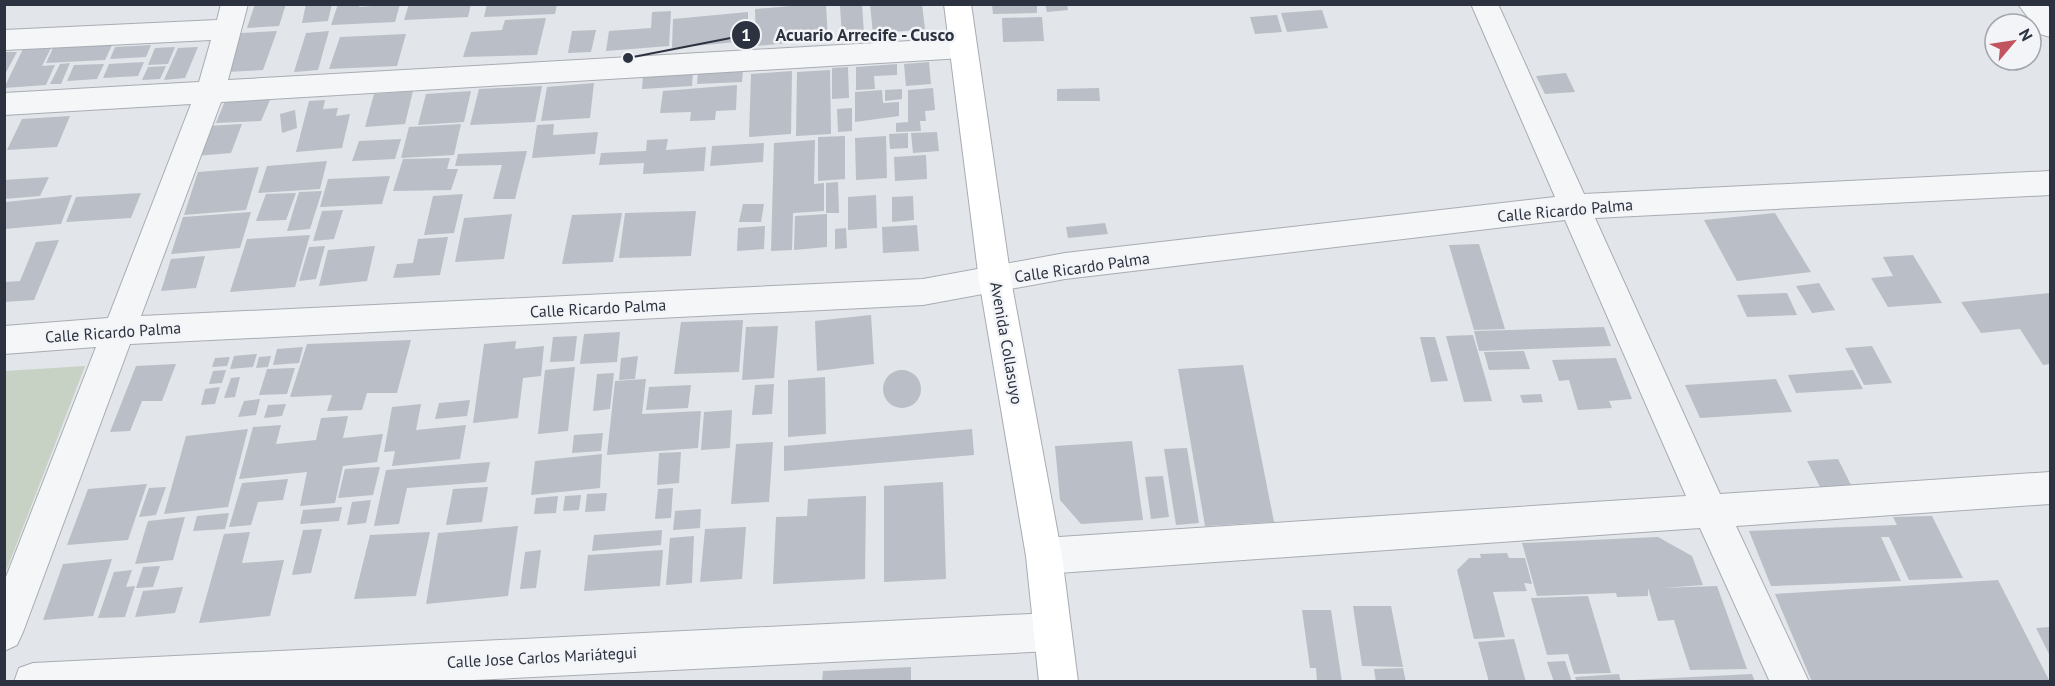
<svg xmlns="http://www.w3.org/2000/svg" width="2055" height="686" viewBox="0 0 2055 686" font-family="'PT Sans',sans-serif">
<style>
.green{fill:#c7d2c4}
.building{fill:#babec6}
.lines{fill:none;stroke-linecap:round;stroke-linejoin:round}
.street-casing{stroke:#a8acb3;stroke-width:2}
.secondary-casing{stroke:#a8acb3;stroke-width:2}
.street{fill:#f5f6f8;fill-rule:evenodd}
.secondary{fill:#fff;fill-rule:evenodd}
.labels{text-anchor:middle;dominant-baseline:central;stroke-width:5;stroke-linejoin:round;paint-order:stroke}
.street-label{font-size:16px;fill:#2c3240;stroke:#f2f4f7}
.leader{fill:none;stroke:#2c3240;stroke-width:2}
.callout-dot{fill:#2c3240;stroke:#f2f4f7;stroke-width:2}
.mark-label{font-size:18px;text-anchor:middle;font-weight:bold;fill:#fff}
.callout-label{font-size:18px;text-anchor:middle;font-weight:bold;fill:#2c3240;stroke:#f2f4f7;stroke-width:5;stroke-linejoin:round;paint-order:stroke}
</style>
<rect width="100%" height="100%" fill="#e2e5e9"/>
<path class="green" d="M85 366 5 574V371Z"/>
<path class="building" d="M255 4H286L279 26 247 28Z
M306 4H332L328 21 302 23Z
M338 4H360L359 7 400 4 395 22 331 25Z
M409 4H471L468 17 404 20Z
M487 4H557L555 14 484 17Z
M862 4 864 35 842 37 840 6Z
M870 4H922L925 29 873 34Z
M992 4H1037V13L993 14Z
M1045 4H1067L1068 10 1047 12Z
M804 5H826L828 39 756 46 755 9Z
M1322 10 1328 28 1287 32 1281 13Z
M671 11 669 46 606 51 609 31 651 28 652 12Z
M748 12V41L672 48 673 19Z
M1277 15 1282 32 1255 34 1250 17Z
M1042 17 1044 41 1003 42 1002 18Z
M546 18 537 55 463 57 471 32 502 30 505 20Z
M596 30 591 52 568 53 572 31Z
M277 31 263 70 226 72 241 33Z
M329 31 318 70 294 72 306 33Z
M406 34 397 66 329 69 340 37Z
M113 43 105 60 46 63 54 46Z
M151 45 146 57 110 59 115 47Z
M175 47 168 64 148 65 155 48Z
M198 47 185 78 164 80 178 48Z
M51 48 42 66 55 65 46 85 4 88 23 49Z
M4 52H17L4 76Z
M144 62 138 76 103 78 109 64Z
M929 62 931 84 906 86 904 64Z
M70 63 61 84H50L60 64Z
M104 64 97 79 67 81 74 65Z
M897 64V75L874 76 875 89 856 90V67Z
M166 66 160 79 142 80 148 67Z
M848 67 849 98 832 99V68Z
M743 70 742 82 697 84 698 72Z
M830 70 831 134 796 136 797 72Z
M792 71 791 134 749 137 751 74Z
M693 72 692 86 642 89 643 76Z
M1566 73 1575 92 1545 94 1536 76Z
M594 83 590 118 541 121 547 87Z
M737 85 736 110 716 111 715 120 690 121 691 112 660 113 663 91Z
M542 86 535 122 470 125 479 89Z
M933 88 935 110 925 111 926 121H920L921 131 896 132V123L908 122V90Z
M1099 88 1100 101H1057V89Z
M902 89V99L885 101V90Z
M882 90 883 103 899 102V116L855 122V92Z
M413 91 405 124 365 127 374 94Z
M471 91 464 122 418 125 426 94Z
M270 100 261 121 216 123 225 101Z
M325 100 323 109 338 108 336 116 350 114 342 148 296 152 309 101Z
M852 108V131L838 132 837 109Z
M295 110 297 128 282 133 280 114Z
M70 116 57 147 7 150 22 119Z
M242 124 231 153 196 156 207 126Z
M461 124 454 155 401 158 409 127Z
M554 124 553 135 598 132 595 154 532 158 537 125Z
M937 132 939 151 913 153 911 133Z
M908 133V148L890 149 889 134Z
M845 136V179L818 181V137Z
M886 136 887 178 856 180 855 138Z
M401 139 395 159 352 161 359 141Z
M668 139 666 150 706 147 704 171 643 174 644 163 599 165 601 153 646 151 647 140Z
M815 140 814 184 824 183V211L793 213 792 250 771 251 774 143Z
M764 143 763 162 710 166 712 146Z
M527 151 515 199H493L502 165 455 166 458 154Z
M926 155 927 179 895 181 894 157Z
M450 158 447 169H458L451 190 393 191 403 159Z
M327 161 320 189 258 193 267 166Z
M259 167 246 210 184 215 198 172Z
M390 176 382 204 320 207 328 179Z
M49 177 40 196 4 199V180Z
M838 182 839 213H826V183Z
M322 191 310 229 287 231 299 192Z
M141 193 131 218 66 222 76 197Z
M296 193 286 220 256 221 266 194Z
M463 194 454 233 424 235 433 196Z
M72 195 61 224 4 229 6 202Z
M876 195 877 228 848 230V197Z
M913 196 914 220 892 222V197Z
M743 204H764L761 222H739Z
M343 210 334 239 313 241 322 211Z
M696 211 691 256 619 258 625 213Z
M251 212 240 248 171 254 183 217Z
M622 213 613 262 562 264 572 215Z
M1775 213 1811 272 1737 281 1704 220Z
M512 214 504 259 455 262 464 218Z
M827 214V247L794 250 795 216Z
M1105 223 1108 234 1068 238 1066 227Z
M917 225 919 251 883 253 882 227Z
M765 226 764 249 737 251 738 228Z
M846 228 847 248 835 249V229Z
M310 235 295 287 230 292 247 239Z
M448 237 440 275 393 278 397 264 413 263 418 239Z
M59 240 34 300 4 302V282L20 281 36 242Z
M1479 244 1486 267 1505 329 1474 330 1449 245Z
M325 246 316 279 299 281 309 247Z
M375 246 367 281 319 286 328 250Z
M1913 255 1942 303 1888 307 1871 278 1893 276 1883 257Z
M205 256 196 288 161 291 171 259Z
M1819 283 1835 310 1812 313 1796 286Z
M1787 293 1797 315 1747 317 1737 295Z
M2050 293V364L2043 365 2020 329 1981 333 1961 302Z
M871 315 874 364 817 371 815 321Z
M743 320 739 372 674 374 681 322Z
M778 326 774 378 742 380 746 327Z
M1604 327 1611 346 1479 351 1474 331Z
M620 332 617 362 580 364 584 334Z
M1473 335 1492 401 1464 402 1446 336Z
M577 336 574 361 550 362 553 337Z
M1420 337H1435L1448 381 1431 382Z
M411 340 397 393H367L362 410 327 411 332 395 290 397 307 344Z
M516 341 515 349 544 346 541 376 523 378 518 418 473 423 484 344Z
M1872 346 1892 383 1864 385 1845 348Z
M303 347 299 363 273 365 277 349Z
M1524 351 1530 369 1489 370 1484 352Z
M257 354 253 367 230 369 234 356Z
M271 356 268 367 256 368 259 357Z
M638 356 635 379 619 380 621 358Z
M230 357 227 366 212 367 215 358Z
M1616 358 1632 399 1609 401 1612 408 1578 410 1569 380 1559 381 1552 360Z
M176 364 162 401H142L130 431 110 432 136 366Z
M1243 365 1274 522 1205 526 1178 369Z
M575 367 568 431 538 434 545 370Z
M295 368 287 394 259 395 267 369Z
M226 370 222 383 209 384 213 371Z
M1853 370 1863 389 1796 393 1788 375Z
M883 389a19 19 0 1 1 38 0a19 19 0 1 1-38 0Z
M614 373 610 409 593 411 597 374Z
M240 377 235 397 224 398 231 378Z
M825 377 826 434 788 437V380Z
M646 379 642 414 701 411 698 448 607 455 615 381Z
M1776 379 1792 412 1700 418 1685 385Z
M774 384 772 414 752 415 755 385Z
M691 385 688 408 646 410 649 387Z
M220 387 215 404 201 405 205 389Z
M1541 394 1543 402 1523 403 1520 395Z
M260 399 256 415 238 417 244 401Z
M470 400 467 416 435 419 439 403Z
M286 404 282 416 264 418 268 405Z
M421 404 416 430 466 425 460 459 392 466 395 451 384 452 392 407Z
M732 410 730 448 701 450 704 412Z
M348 416 343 438 383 434 377 462 343 466 335 503 300 506 307 472 239 479 253 427 281 425 276 444 316 440 321 418Z
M248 429 228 507 164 514 186 436Z
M972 429 974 455 784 471V446Z
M603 433 601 451 572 453 574 435Z
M1132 441 1143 520 1081 524 1060 500 1055 446Z
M773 442 769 502 731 504 736 444Z
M1187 448 1199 523 1176 525 1164 449Z
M681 452 679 483 657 485 659 453Z
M602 454 600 488 531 495 535 461Z
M1838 459 1854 491 1823 493 1807 461Z
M490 462 486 482 407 488 399 524 374 526 386 470Z
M380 467 373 495 338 498 345 469Z
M1163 476 1169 517 1151 519 1145 477Z
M288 479 283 500 258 502 251 525 229 527 242 483Z
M943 482 946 579 884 582V486Z
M147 484 128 540 67 545 88 489Z
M166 487 156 515 139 517 149 488Z
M488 487 482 522 446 525 453 489Z
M673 488 671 518 655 519 658 489Z
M607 493 605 511 585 512 587 494Z
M581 495 579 510 563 511 565 496Z
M558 496 556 513 534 514 536 498Z
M866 496 865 579 773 584 776 517 807 516 808 499Z
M371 500 366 523 347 525 352 502Z
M342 507 339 521 300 524 303 510Z
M701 509 700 528 673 530 675 511Z
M229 513 225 529 193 531 197 516Z
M1932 516 1963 578 1909 580 1889 537H1881L1901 581 1771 586 1749 531 1897 525 1893 517Z
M185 517 173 560 135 564 148 521Z
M518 526 508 596 426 604 438 533Z
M746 527 742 579 700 582 705 529Z
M322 529 311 573 292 575 303 530Z
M662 530 661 545 592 551 594 535Z
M250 532 242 563 284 560 270 616 199 623 224 534Z
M430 532 416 596 354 599 370 535Z
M694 536 692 583 666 585 670 538Z
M1658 537 1692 556 1703 585 1662 588 1717 586 1747 669 1690 670 1674 620 1658 621 1648 588V596L1617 597 1616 593 1537 596 1522 543Z
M541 550 536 588 520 589 525 552Z
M663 550 660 586 584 591 588 555Z
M1507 553 1509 558H1525L1532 584 1524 583 1527 591 1493 592 1505 637 1474 639 1457 570 1469 558H1481L1480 554Z
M112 559 93 616 43 620 63 564Z
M160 566 153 587 136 588 143 567Z
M132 570 126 587 135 586 125 617 98 618 114 572Z
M1998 580 2050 682H1812L1775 594Z
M183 587 175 613 135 617 143 591Z
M1588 596 1611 673 1574 674 1568 654 1547 655 1531 598Z
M1353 606H1391L1403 667 1362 666Z
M1302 610H1331L1342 682H1317L1316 668H1310Z
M2050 627V656L2036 628Z
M1514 639 1526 682H1489L1478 642Z
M1565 661 1572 682H1554L1547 662Z
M911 667V682H822L823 671Z
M1403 668 1406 682H1376L1374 669Z
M1619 674 1621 682H1577L1575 677Z
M1752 674 1755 682H1635L1634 680Z"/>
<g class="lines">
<g class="street-casing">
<path id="street" d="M221 4H248L228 80 963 38 973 41 977 48 973 55 963 58 221 102 141 316 923 279 1065 253 1555 197 1471 4H1498L1584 194 2050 171V195L1595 218 1720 494 2050 472V504L1736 526 1809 682H1770L1700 528 1044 574 1031 568 1026 556 1031 544 1044 538 1686 496 1565 220 1065 279 923 305 130 344 23 632 17 645 4 651V582L96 347 4 354V326L108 318 191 104 4 115V93L199 82 211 40 4 50V30L217 20Z
M2018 4H2047L2050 9V37L2040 34Z
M1051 613 1064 619 1070 632 1064 645 1051 651 434 682H14L19 668 33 663Z"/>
</g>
<g class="secondary-casing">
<path id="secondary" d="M944 4H971L1011 280 1062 556 1078 682H1039L1026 556 979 280Z"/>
</g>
<use href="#street" class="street"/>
<use href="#secondary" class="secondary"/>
</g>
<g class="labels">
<g class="street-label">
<text transform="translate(1565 210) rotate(-5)">Calle Ricardo Palma</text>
<text transform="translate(1082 267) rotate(-8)">Calle Ricardo Palma</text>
<text transform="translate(598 308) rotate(-3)">Calle Ricardo Palma</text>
<text transform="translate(113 332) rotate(-4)">Calle Ricardo Palma</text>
<text transform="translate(1007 343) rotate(80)">Avenida Collasuyo</text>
<text transform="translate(542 657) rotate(-3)">Calle Jose Carlos Mariátegui</text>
</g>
</g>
<path class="leader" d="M628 58L746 35"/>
<g class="callout-dot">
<circle cx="628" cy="58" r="6"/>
<circle cx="746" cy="35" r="15"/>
</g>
<g class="mark-label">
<text x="746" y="41">1</text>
</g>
<g class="callout-label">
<text x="865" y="41">Acuario Arrecife - Cusco</text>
</g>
<rect width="2055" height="686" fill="none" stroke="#2c3240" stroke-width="12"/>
<g transform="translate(2013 42) rotate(61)"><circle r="28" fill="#f2f4f7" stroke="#a3a6ae" stroke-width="1.5"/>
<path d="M0-4.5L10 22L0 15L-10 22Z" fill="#c2545f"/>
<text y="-9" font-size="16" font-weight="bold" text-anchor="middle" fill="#2c3240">N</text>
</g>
</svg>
